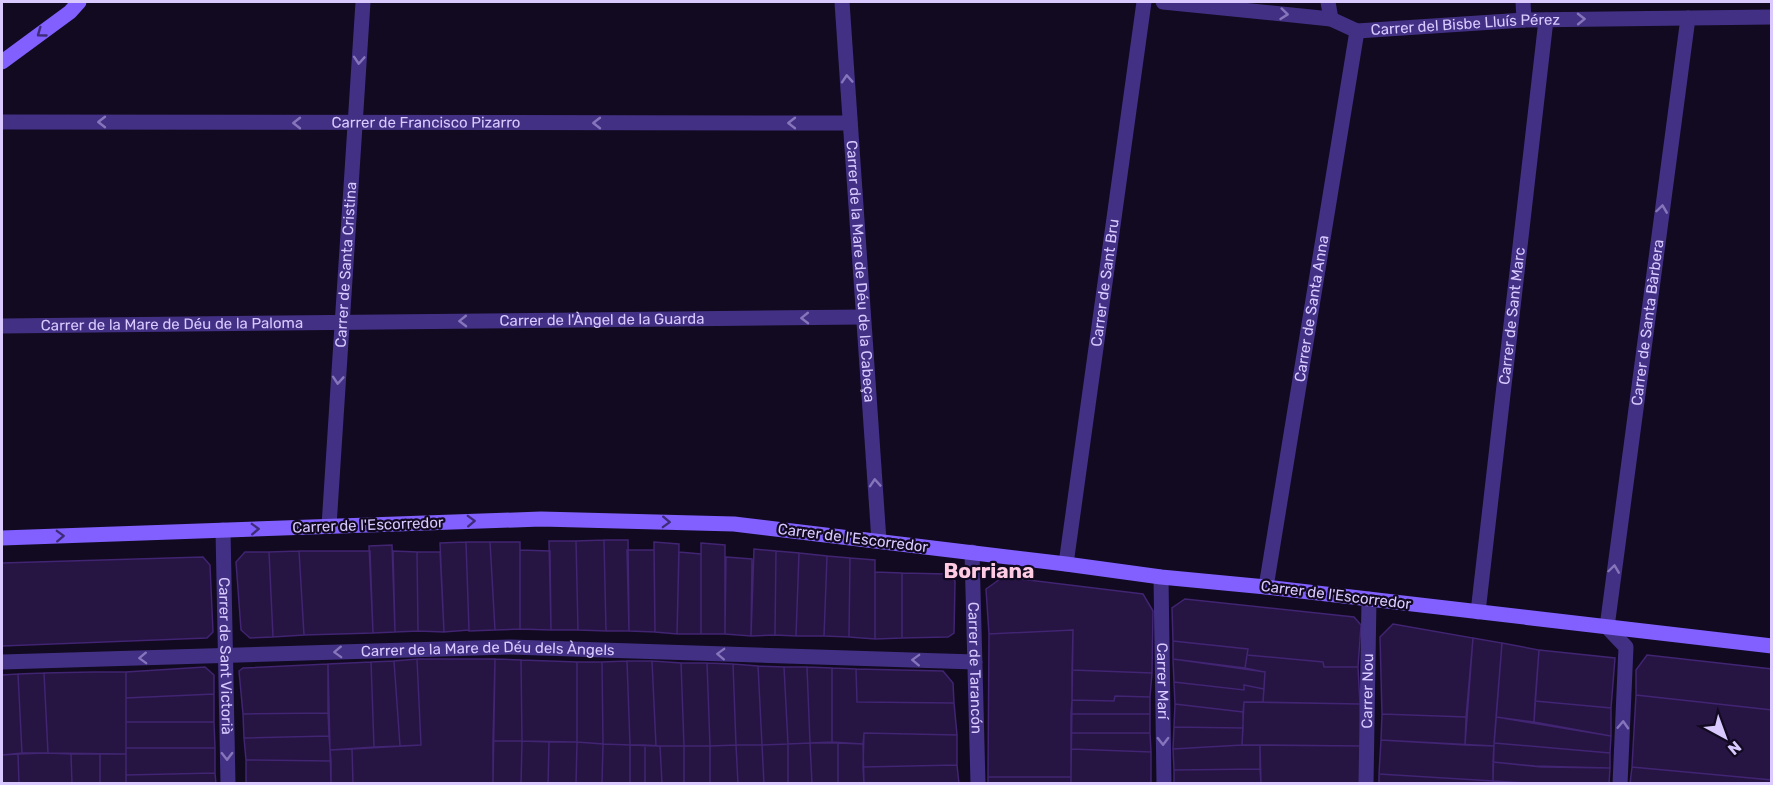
<svg xmlns="http://www.w3.org/2000/svg" width="1773" height="785" viewBox="0 0 1773 785" font-family="Rubik,sans-serif">
<style>
.building{fill:#261443;stroke:#412472;stroke-width:1.5}
.lines{fill:none;stroke-linecap:round;stroke-linejoin:round}
.street{stroke:#423084;stroke-width:15}
.secondary{stroke:#8160ff;stroke-width:15}
.oneway{stroke:#8675bb}
.oneway2{stroke:#3e2c79}
.labels{text-anchor:middle;dominant-baseline:central;stroke-width:4.5;stroke-linejoin:round;paint-order:stroke}
.street-label{font-size:15px;fill:#d9c9ff;stroke:#120a20}
.district-label{font-size:21px;font-weight:bold;fill:#ffcbe3;stroke:#120a20}
</style>
<rect width="100%" height="100%" fill="#120a20"/>
<path class="building" d="M604 540H628L629 631H606Z
M604 540 606 631 578 630 576 541Z
M549 541H576L578 630H551Z
M466 542H490L495 630 469 631Z
M466 542 469 630 444 632 440 543Z
M490 542H520V629L495 630Z
M654 542 679 544 677 634 655 632Z
M701 543 725 545V634H701Z
M392 545 395 632 373 633 369 546Z
M754 549 776 551 775 635 751 636Z
M520 550 550 551 551 630 520 629Z
M627 550H654L655 632 629 631Z
M299 551H370L373 633 304 635Z
M299 551 304 635 273 637 269 552Z
M393 551 417 552 418 631 395 632Z
M776 551 799 553 796 636 775 635Z
M245 552H269L273 637 250 638 241 630 236 562Z
M417 552H440L444 632 418 631Z
M679 552 701 554V634H677Z
M799 553 827 556 824 636H796Z
M827 556 850 558 849 637 824 636Z
M203 557 210 565 213 632 207 638 2 646V563Z
M726 557 752 559 751 636 725 634Z
M850 558 875 560V639L849 637Z
M875 572 902 573V638L875 639Z
M902 573 947 574 955 581 954 633 948 637 902 638Z
M1003 577 1143 594 1153 611 1152 673 1072 670 1073 630 989 634 986 589Z
M1185 599 1354 617 1361 625 1358 667H1324L1323 662 1247 655 1248 649 1173 641 1172 608Z
M1393 624 1473 638 1466 717 1382 714 1380 637Z
M1073 630 1071 777H988L989 634Z
M1473 638 1502 643 1494 746 1465 745Z
M1173 641 1248 649 1245 668 1173 659Z
M1502 643 1539 650 1534 722 1496 717Z
M1539 650 1615 658 1611 708 1535 701Z
M1247 655 1323 662 1324 667H1358L1360 704 1263 702 1265 672 1245 668Z
M1647 655 1772 669V710L1636 695V670Z
M417 659H495L493 784H353L352 749 421 745Z
M417 659 421 745 400 746 394 661Z
M495 659 521 660 522 741H493Z
M1173 659 1265 672 1264 689 1244 685V690L1174 682Z
M521 660 577 662V742L522 741Z
M394 661 400 746 374 747 371 662Z
M627 661H652L656 746 630 745Z
M627 661 630 745 603 744 602 662Z
M652 661 681 663 684 746H656Z
M371 662 374 747 330 750 328 664Z
M577 662H602L603 744 577 742Z
M681 663H707L710 746H684Z
M707 663 733 664 736 745 710 746Z
M328 664V713L243 714 239 671 243 668Z
M733 664 758 666 762 745H736Z
M758 666 784 667 788 744 762 745Z
M205 667 214 675V694L126 698V672Z
M784 667H807L810 743 788 744Z
M807 667 832 668V742L810 743Z
M832 668 856 669 857 702 954 703 957 735 864 733 863 744 832 742Z
M856 669 943 671 953 683 954 703 857 702Z
M1072 670 1152 673 1150 697 1115 696 1114 701 1072 700Z
M94 672H126V754L48 753 44 673Z
M44 673 48 753H22L18 674Z
M18 674 22 753 2 755V675Z
M1174 682 1244 690V685L1264 689 1263 702H1244L1243 712 1175 704Z
M214 694V722H126V698Z
M1636 695 1772 710V780L1632 767Z
M1115 696 1150 697V714H1071L1072 700 1114 701Z
M1535 701 1611 708V736L1534 722Z
M1244 702 1360 704 1361 746 1242 745Z
M1175 704 1243 712V728L1174 727Z
M328 713 329 736 244 738 243 714Z
M1071 714H1150V733H1071Z
M1382 714 1466 717 1465 745 1381 740Z
M1496 717 1611 736 1610 753 1494 743Z
M126 722H214L215 748H126Z
M1174 727 1243 728 1242 745 1173 749Z
M864 733 957 735V765L863 767Z
M1071 733H1150L1151 752 1071 749Z
M329 736 331 761 246 760 244 738Z
M1381 740 1494 746 1493 781 1379 774Z
M493 741H522L521 784H493Z
M522 741 549 742 548 784H521Z
M549 742H577L576 784H548Z
M577 742 603 744 602 784H576Z
M810 743 812 784H788V744Z
M810 743H838V784H812Z
M838 743 863 744 864 784H838Z
M1494 743 1610 753V768L1535 766 1493 762Z
M603 744 630 745V784H602Z
M788 744V784H764L762 745Z
M630 745H645V784H630Z
M645 745 660 746 662 784H645Z
M736 745H762L764 784H738Z
M736 745 738 784H710V746Z
M1242 745H1260V769L1174 770 1173 749Z
M1260 745 1361 746V784H1261Z
M660 746H684V784H662Z
M684 746H710V784H684Z
M126 748H215V773L126 775Z
M352 749 353 784H331L330 750Z
M1071 749 1151 752V784H1071Z
M48 753 71 754 72 784H19L18 754Z
M18 754 19 784H2V755Z
M71 754H100V784H72Z
M100 754H126V784H100Z
M246 760 331 761V783L246 784Z
M1493 762 1541 767 1610 768 1609 784H1523L1493 781Z
M957 765 959 784H864L863 767Z
M1632 767 1772 780V784H1630Z
M1260 769 1261 784H1174V770Z
M215 773 216 784H126V775Z
M1379 774 1493 781V784H1379Z
M988 777H1071V784H988Z
M1493 781 1543 784H1493Z"/>
<g class="lines">
<g class="street">
<path id="s1" d="M842 2 879 541"/>
<path id="s2" d="M1163 2 1331 19 1357 31 1524 20 1772 17"/>
<path d="M1328 2 1331 19"/>
<path d="M1523 2 1524 20"/>
<path id="s3" d="M2 122 850 123"/>
<path id="s4" d="M2 326 863 317"/>
<path id="s5" d="M329 526 363 2"/>
<path id="s6" d="M223 530 228 784"/>
<path id="s7" d="M972 552 978 784"/>
<path id="s8" d="M1066 564 1144 2"/>
<path id="s9" d="M1161 577 1164 784"/>
<path id="s10" d="M1266 587 1357 31"/>
<path id="s11" d="M1478 612 1546 20"/>
<path id="s12" d="M2 662 510 647 975 662"/>
<path id="s13" d="M1366 784 1369 599"/>
<path id="s14" d="M1620 784 1626 647 1607 627 1688 18"/>
</g>
<path class="secondary" d="M2 62 70 12 79 2
M2 538 541 519 734 524 1066 564 1161 577 1266 587 1772 646"/>
</g>
<defs><path id="oneway-chevron" d="M-2-3.5L2.5 0L-2 3.5" fill="none" stroke-width="1.6" stroke-linecap="round" stroke-linejoin="round" transform="scale(1.5)"/></defs>
<g class="oneway">
<use href="#oneway-chevron" transform="translate(1284 14) rotate(6)"/>
<use href="#oneway-chevron" transform="translate(1581 19) rotate(-1)"/>
<use href="#oneway-chevron" transform="translate(359 60) rotate(94)"/>
<use href="#oneway-chevron" transform="translate(847 79) rotate(-94)"/>
<use href="#oneway-chevron" transform="translate(102 122) rotate(-180)"/>
<use href="#oneway-chevron" transform="translate(297 123) rotate(-180)"/>
<use href="#oneway-chevron" transform="translate(597 123) rotate(180)"/>
<use href="#oneway-chevron" transform="translate(792 123) rotate(180)"/>
<use href="#oneway-chevron" transform="translate(1662 209) rotate(-82)"/>
<use href="#oneway-chevron" transform="translate(805 318) rotate(179)"/>
<use href="#oneway-chevron" transform="translate(463 321) rotate(179)"/>
<use href="#oneway-chevron" transform="translate(338 380) rotate(94)"/>
<use href="#oneway-chevron" transform="translate(875 483) rotate(-94)"/>
<use href="#oneway-chevron" transform="translate(1614 569) rotate(-82)"/>
<use href="#oneway-chevron" transform="translate(338 652) rotate(178)"/>
<use href="#oneway-chevron" transform="translate(721 654) rotate(-178)"/>
<use href="#oneway-chevron" transform="translate(143 658) rotate(178)"/>
<use href="#oneway-chevron" transform="translate(916 660) rotate(-178)"/>
<use href="#oneway-chevron" transform="translate(1623 725) rotate(-87)"/>
<use href="#oneway-chevron" transform="translate(1163 741) rotate(89)"/>
<use href="#oneway-chevron" transform="translate(227 756) rotate(89)"/>
</g>
<g class="oneway2">
<use href="#oneway-chevron" transform="translate(41 33) rotate(144)"/>
<use href="#oneway-chevron" transform="translate(471 521) rotate(-2)"/>
<use href="#oneway-chevron" transform="translate(666 522) rotate(2)"/>
<use href="#oneway-chevron" transform="translate(255 529) rotate(-2)"/>
<use href="#oneway-chevron" transform="translate(60 536) rotate(-2)"/>
</g>
<g class="labels">
<g class="street-label">
<text stroke="none"><textPath href="#s2" startOffset="306">Carrer del Bisbe Lluís Pérez</textPath></text>
<text stroke="none"><textPath href="#s3" startOffset="424">Carrer de Francisco Pizarro</textPath></text>
<text stroke="none"><textPath href="#s5" startOffset="262">Carrer de Santa Cristina</textPath></text>
<text stroke="none"><textPath href="#s1" startOffset="270">Carrer de la Mare de Déu de la Cabeça</textPath></text>
<text stroke="none"><textPath href="#s8" startOffset="284">Carrer de Sant Bru</textPath></text>
<text stroke="none"><textPath href="#s10" startOffset="282">Carrer de Santa Anna</textPath></text>
<text stroke="none"><textPath href="#s11" startOffset="298">Carrer de Sant Marc</textPath></text>
<text stroke="none"><textPath href="#s4" startOffset="600">Carrer de l'Àngel de la Guarda</textPath></text>
<text stroke="none"><textPath href="#s14" startOffset="472">Carrer de Santa Bàrbera</textPath></text>
<text stroke="none"><textPath href="#s4" startOffset="170">Carrer de la Mare de Déu de la Paloma</textPath></text>
<text transform="translate(368 525) rotate(-2)">Carrer de l'Escorredor</text>
<text transform="translate(853 538) rotate(7)">Carrer de l'Escorredor</text>
<text transform="translate(1336 595) rotate(7)">Carrer de l'Escorredor</text>
<text stroke="none"><textPath href="#s12" startOffset="486">Carrer de la Mare de Déu dels Àngels</textPath></text>
<text stroke="none"><textPath href="#s6" startOffset="126">Carrer de Sant Victorià</textPath></text>
<text stroke="none"><textPath href="#s7" startOffset="116">Carrer de Tarancón</textPath></text>
<text stroke="none"><textPath href="#s9" startOffset="104">Carrer Marí</textPath></text>
<text stroke="none"><textPath href="#s13" startOffset="93">Carrer Nou</textPath></text>
</g>
<g class="district-label">
<text x="989" y="570">Borriana</text>
</g>
</g>
<rect width="1773" height="785" fill="none" stroke="#d9c9ff" stroke-width="6"/>
<g transform="translate(1725 737) rotate(139)" stroke="#120a20" stroke-width="4.5" paint-order="stroke">
<path d="M0-4.5L10 22L0 15L-10 22Z" fill="#d9c9ff"/>
<text y="-9" font-size="16" font-weight="bold" text-anchor="middle" fill="#d9c9ff">N</text>
</g>
</svg>
